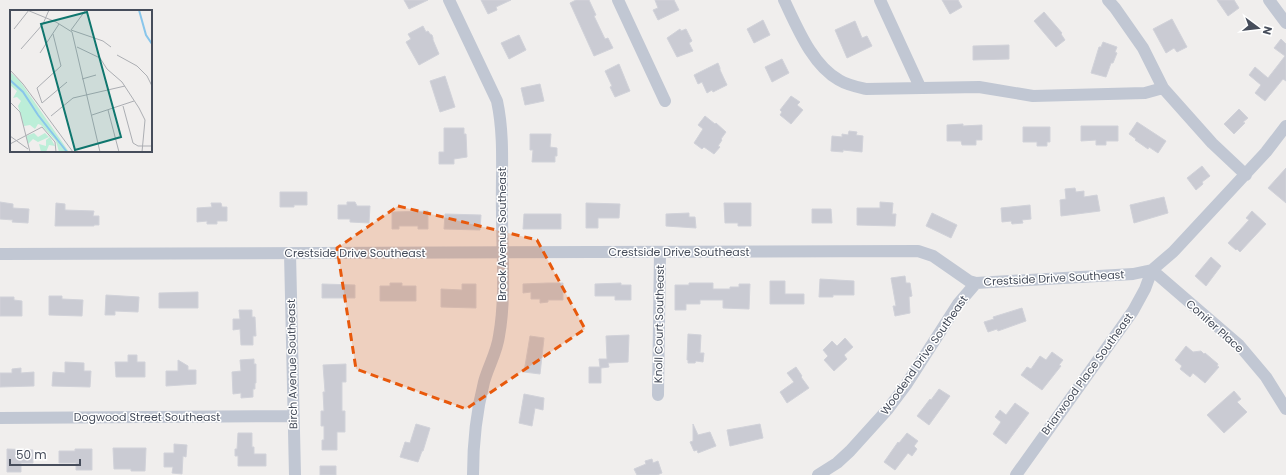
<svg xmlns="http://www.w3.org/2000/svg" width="1286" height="475" viewBox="0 0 1286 475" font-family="Poppins,sans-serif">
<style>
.building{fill:#cacbd3;stroke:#d1d2d9}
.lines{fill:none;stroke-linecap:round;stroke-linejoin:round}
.minor{stroke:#c1c7d3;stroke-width:12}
.marked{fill:#e8590c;fill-opacity:0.2;stroke:#e8590c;stroke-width:3;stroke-dasharray:8 5;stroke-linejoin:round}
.labels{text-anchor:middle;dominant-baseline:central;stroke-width:3;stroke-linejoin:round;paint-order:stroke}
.street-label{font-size:11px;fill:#464d5b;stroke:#fff}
.inset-river{fill:none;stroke:#89c6eb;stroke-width:2}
.inset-road{fill:none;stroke:#acaeb3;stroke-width:1}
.view{fill:#0f766e;fill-opacity:0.15;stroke:#0f766e;stroke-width:2}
.inset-edge{fill:none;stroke:#464d5b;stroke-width:2}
</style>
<rect width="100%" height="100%" fill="#f0eeed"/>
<path class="building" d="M404 0H428L409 9Z
M481 0H511L496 7 497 10 488 14Z
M576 0H589L596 15 594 16 605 39 608 38 613 48 594 56 570 3Z
M655 0H674L679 10 658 20 653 10 658 8Z
M942 0H958L962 7 950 14Z
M1217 0H1234L1239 8 1228 16Z
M1044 12 1062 33 1061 34 1065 40 1056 47 1034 21Z
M1172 19 1187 47 1177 52 1174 48 1166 53 1153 29Z
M763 20 770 35 754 43 747 29Z
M855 21 862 38 867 36 872 46 847 58 835 30Z
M423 26 426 32 428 31 430 34 432 35 433 38V40L439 54 419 65 406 42 411 39 408 34Z
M680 29 681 31 686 29 692 41 689 43 693 51 677 57 667 38Z
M519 35 526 50 509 59 501 43Z
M1281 39 1286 44V81L1283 79 1265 101 1255 93 1261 85 1249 75 1255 67 1268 78 1285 56 1274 48Z
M1103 42 1117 47 1115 52 1117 53 1113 63H1111L1106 77 1091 73 1099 47H1101Z
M1009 45V59L973 60V46Z
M782 59 789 73 772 82 765 67Z
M718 63 720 68V70L727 85 713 92 712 90 707 93 702 82 698 84 694 75Z
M619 64 630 91 615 97 610 87 612 86 605 71Z
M445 76 455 107 440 112 430 81Z
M540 84 544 101 525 105 521 88Z
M791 96 800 102 797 105 803 110 791 124 780 115 782 112 780 110Z
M1239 109 1248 118 1243 122 1245 123 1234 134 1224 124Z
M705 116 715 124 716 123 726 132 721 139 722 140 718 146 720 147 714 154 704 147 702 149 694 143 703 129 698 125Z
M1137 122 1166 141 1158 153 1149 147 1148 149 1135 140 1136 139 1129 134Z
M963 124V126L982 125V140H976V145H962L961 141H947V125Z
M1081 126H1118V141H1106V145H1096V140L1081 141Z
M1023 127H1050V142H1047V146H1037V142H1023Z
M444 128H464V134H466L467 157 454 159V164H439V152H444Z
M849 131 857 132 856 135 863 136 862 152 843 150V152L831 151 832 136 842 137V134L848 135Z
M530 134H551L550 147 557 148V156H555V162H532L533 150H530Z
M1202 166 1210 176 1202 182 1203 184 1196 190 1187 178Z
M1286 168V203L1268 188Z
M1075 188 1076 192 1084 191V197L1097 195 1100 211 1061 216 1060 200 1066 199 1065 189Z
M280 192H307V205H294V207H280Z
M1164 197 1168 213 1134 223 1130 205Z
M0 202 13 204V208L29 209 28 223 12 222 13 220 0 219Z
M347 202H355L357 206H370L369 223 350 222V219H338V205H347Z
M880 202 893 203 892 214H896L895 226 857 225V208H880Z
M56 203 65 204V210L94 211 93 216H99V225H94V226H55Z
M211 203H221L222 207H227V221H217V224H207V221L197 222V208L212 207Z
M586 203 620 204 619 218H598V228H586Z
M724 203H751V226H738V223H725Z
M1030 205 1031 219 1022 220 1023 223 1012 224 1011 221 1002 222 1001 208Z
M812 209H831L832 223H812Z
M428 211V229H418V226H399V229H392V212Z
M1252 211 1266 224 1240 252 1237 249 1236 250 1228 243 1249 220 1246 218Z
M689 213V217H695L696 228 666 226V214Z
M932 213 957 225 951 238 926 226Z
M445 214 481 215 480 230 444 229Z
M524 214H561V229H523Z
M1211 257 1221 266 1206 286 1195 276Z
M905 276 906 283H910L912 296 909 297 910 313 895 316 893 306H896L891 278Z
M820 279 854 281V295H833V297H819Z
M770 281H785V294H804V304H770Z
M390 283H402V286H416V301H380V286H390Z
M548 283H563V300H548V302L540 303V299H531V292L523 293V284Z
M621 283V285H631V300H615V296H595V284Z
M689 283H713V289H730V287H739V284H750L749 309 723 308V300H700V304H686V310H675V285H689Z
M322 284 355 285V298H322Z
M462 284H476V308L441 307V289L462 290Z
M198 292V308H159V293Z
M106 295 139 297 138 312 115 311V315H105Z
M49 296H62V299L83 300 82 316 49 315Z
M0 297H14V300L22 301V316H0Z
M1022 308 1026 321 998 331 997 329 988 332 984 322 994 319 993 317Z
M239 310H252V317H255L256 336H253V345H241L240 329 233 330V319H240Z
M688 334 701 335 700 353H704L703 362 696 361 695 363H688V360H687Z
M629 335 628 362 608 363 609 367 601 368V383H589V367H600L599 359H607L606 336Z
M530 336 544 338 540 374 524 372Z
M845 338 853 347 844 355 847 359 834 371 824 360 828 356 823 350 832 341 837 346Z
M1186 346 1193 352 1201 351 1204 354 1205 353 1218 364 1217 366 1219 367 1205 383 1193 373 1190 377 1180 369 1182 366 1175 360Z
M1052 352 1063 360 1059 365 1061 366 1042 390 1021 375 1027 367 1031 369 1040 356 1046 360Z
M128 355H137V362H145V377H116L115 362H128Z
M254 359V364H256V383H255V389H253V397L241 398V393L233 394 232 372 241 371 240 360Z
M178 360 188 366V370H196V384L166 386V371H178Z
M65 362 84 363V371H91L90 387 52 386 53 372 65 373Z
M346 364V382H342V411H345V432H337V450H322V440H324V426H321V411H324L323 392H325L323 365Z
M796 367 802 376 801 377 809 388 787 403 780 392 794 382 787 373Z
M21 368V373L34 372V386L0 387V373H12V369Z
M939 389 950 396 929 425 917 416 930 399 931 400Z
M1234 391 1241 399 1237 402 1247 412 1224 433 1207 415Z
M524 394 544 398 543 410 535 408 532 426 519 423Z
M1015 403 1029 413 1006 444 993 434 1001 422 995 417 1000 410 1006 415Z
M416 424 430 428 423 451H422L418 462 400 457 405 442 410 443Z
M693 424 698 435 710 432 716 446 698 453 697 450 694 451 690 442 693 441Z
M760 424 763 438 730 446 727 430Z
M238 433H252V447H254V454H266V466H238V456H235V449H237Z
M907 433 918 441 914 446 917 449 912 456 908 453 895 470 884 462 898 442 899 443Z
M174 444 187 445 186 457 183 456 182 474 172 473 173 467H164V453H174Z
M113 448H146L145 471H131V469H114Z
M7 449 33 450V463H21V472H7Z
M75 449H92V470H76V463H59V451H75Z
M652 459 653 463 658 461 662 473 657 475H637L634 469 646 464 645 461Z
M320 466H336V475H320Z"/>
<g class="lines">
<path class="minor" d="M449 0 497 101C505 138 501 175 502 212 502 252 506 298 499 336 497 352 488 367 484 382 476 413 473 443 473 475
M618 0 665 101
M784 0C797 27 812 65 839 80 847 85 857 87 866 89L979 87 1033 96 1145 93 1163 88
M880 0 920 87
M1108 0 1115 8 1143 48 1163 88 1212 143 1246 175
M1269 0 1286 23
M290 253 295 475
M0 254 918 251 933 256 969 281 976 283 1133 274 1152 270 1173 252 1266 152 1286 126
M658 395 660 252
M0 418 293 416
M818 475 837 463 850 451 888 409 906 385 958 304 976 283
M1016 475 1133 311 1145 289 1152 270 1239 345 1266 377 1286 409"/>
</g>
<path class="marked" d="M398 206 537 240 585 329 466 409 356 369 337 248Z"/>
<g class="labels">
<g class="street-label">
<text transform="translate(502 234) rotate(-90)">Brook Avenue Southeast</text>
<text x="679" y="252">Crestside Drive Southeast</text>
<text x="355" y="253">Crestside Drive Southeast</text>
<text transform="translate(1054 278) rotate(-3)">Crestside Drive Southeast</text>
<text transform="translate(659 324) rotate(-89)">Knoll Court Southeast</text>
<text transform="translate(1215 326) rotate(42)">Conifer Place</text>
<text transform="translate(924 355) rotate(-55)">Woodend Drive Southeast</text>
<text transform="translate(292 364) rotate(-91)">Birch Avenue Southeast</text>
<text transform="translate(1087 374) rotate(-54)">Briarwood Place Southeast</text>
<text x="147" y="417">Dogwood Street Southeast</text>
</g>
</g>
<g transform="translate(10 10)">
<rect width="142" height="142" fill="#f0eeed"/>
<path d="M0 62 10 71 59 142H49L46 131 31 115 28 114 25 119 20 115 14 116 8 96 11 91 7 87 3 88 7 81 0 75ZM24 123 28 127 35 123 39 127 28 132 23 129 18 134 16 126ZM40 127 45 136 39 135 36 142H31L29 134 36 136V130Z" fill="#bceed8"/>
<path class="inset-river" d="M129 0 136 25 142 34M0 70 13 82 28 105 57 142"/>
<path class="inset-road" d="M17 0 46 12 62 22 90 142M75 1 61 20 93 31 101 37M4 19 19 0M43 24 51 56 27 78 32 93 57 72M67 37 90 48 97 59 112 72 129 98 135 110 132 142M11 39 33 14 39 0M30 43 49 14M107 45 127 56 137 66 142 76M0 60 13 74 63 142M72 69 86 65M0 92 10 102 20 142M113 96 123 133 128 136H142M98 100 109 142M82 105 124 91M41 106 63 88 115 76M0 126 18 139M0 134 32 117 45 132 46 142"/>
<path class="view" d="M77 2 111 127 65 140 31 14Z"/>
<rect width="142" height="142" class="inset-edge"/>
</g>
<g transform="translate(1258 28) rotate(105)" stroke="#ffffff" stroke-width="3" paint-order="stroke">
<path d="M0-3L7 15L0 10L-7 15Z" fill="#464d5b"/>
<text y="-6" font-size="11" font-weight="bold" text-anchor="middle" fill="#464d5b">N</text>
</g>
<path d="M10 459v6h70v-6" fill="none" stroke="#464d5b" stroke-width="2"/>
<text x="16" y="459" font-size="12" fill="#464d5b" stroke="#ffffff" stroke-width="3" paint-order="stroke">50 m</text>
</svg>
